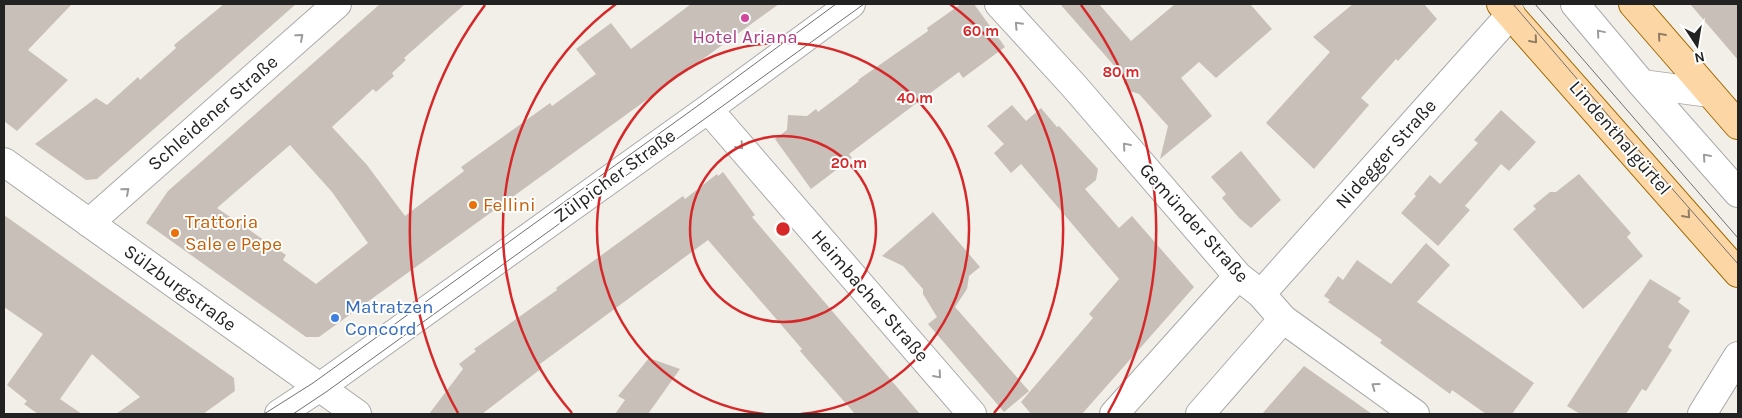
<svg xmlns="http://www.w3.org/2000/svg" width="1742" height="418" viewBox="0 0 1742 418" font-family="Karla,sans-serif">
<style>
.building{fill:#c7bfb8;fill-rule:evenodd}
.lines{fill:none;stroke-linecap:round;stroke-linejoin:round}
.minor-casing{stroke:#a9a9a9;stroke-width:30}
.major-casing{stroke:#a06b00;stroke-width:30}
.minor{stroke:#fff;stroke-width:28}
.major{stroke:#fcd6a4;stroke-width:28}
.tram{stroke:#707070;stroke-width:1}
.oneway{stroke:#9c9c9c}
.oneway2{stroke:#8f7c63}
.ring{fill:none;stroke:#d62828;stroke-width:2.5}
.hotel-dot{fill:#d1479c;stroke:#fff;stroke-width:2}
.food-dot{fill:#e8710a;stroke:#fff;stroke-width:2}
.shop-dot{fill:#3f7fe0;stroke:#fff;stroke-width:2}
.labels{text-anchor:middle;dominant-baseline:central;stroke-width:4;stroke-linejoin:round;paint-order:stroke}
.hotel-label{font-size:19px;fill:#b23c85;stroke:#fff}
.street-label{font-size:19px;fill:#222;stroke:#fff}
.food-label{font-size:19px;fill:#c56008;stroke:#fff;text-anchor:start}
.shop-label{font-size:19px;fill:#366cbe;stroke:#fff;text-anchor:start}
.centre{fill:#d62828;stroke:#fff;stroke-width:2.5}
.ring-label{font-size:15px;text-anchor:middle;font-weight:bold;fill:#d62828;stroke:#fff;stroke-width:4;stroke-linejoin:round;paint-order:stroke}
</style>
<rect width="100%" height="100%" fill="#f2efe9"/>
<path class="building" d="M4 4H72L28 50 68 80 17 131 4 121Z
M224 4H296L97 179 86 180 35 144 96 98 107 105 138 77 140 80 176 48 174 45Z
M380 4H465L404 58 406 60 392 73 394 76 376 92 373 89 332 127 367 165 405 216 464 171 461 167 550 103 552 106 596 74 576 49 611 23 631 49 691 4H779L319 337H306L146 223 168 191ZM290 145 332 192 368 243 316 284 283 260 286 255 217 208Z
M961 4H974L1005 47 963 78 959 72 918 102 849 154 852 158 811 189 775 139 787 130 788 115 807 116 816 109 818 112 859 81 858 80 928 31 927 28Z
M1060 4H1099L1131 41 1175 4H1250L1272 29 1216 78 1199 62 1181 78 1212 116 1160 159 1168 126 1139 94 1130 91 1124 83 1125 78Z
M1353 4H1424L1437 19 1398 61 1396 59 1361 98 1369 105 1314 169 1266 123 1330 52 1313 37Z
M1690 4H1738V60Z
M1012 105 1026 121 1041 108 1057 127 1059 126 1098 169 1096 180 1085 189 1119 228 1132 216 1194 287 1082 414H1031L1021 402 1093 318 1089 314 1119 279 1021 164 1011 173 994 153 1004 144 987 126Z
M1501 110 1536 142 1509 171 1501 164 1465 206 1470 210 1438 246 1401 213 1416 196 1414 194 1430 175 1440 184 1478 143 1474 140Z
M1241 151 1281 200 1251 228 1239 218 1222 198 1226 194 1211 177Z
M723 172 755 215 752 217 920 414H855L800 351 802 349 708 240 540 364 542 368 482 414H429L463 369 459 364 476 351 474 349 557 290 556 288 683 196 685 199 717 174 718 176Z
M1579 174 1631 233 1627 237 1643 256 1583 309 1513 229 1536 209 1533 206 1550 192H1556Z
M933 212 980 267 969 276 967 289 955 307 1029 391 1004 412 928 324 937 317 923 294V289L903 266 882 256Z
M4 215 234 378 235 391 203 414H116L140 397 92 354 60 399 82 414H38L24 404 27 401 7 385 43 334 4 307Z
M1426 243 1450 265 1417 302 1534 383 1512 414H1486L1452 390 1450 394 1380 343 1382 340 1328 302 1330 300 1324 296 1338 276 1343 280 1357 260 1391 284Z
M1650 279 1681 298 1678 302 1690 311 1668 347 1672 350 1646 391 1642 389 1626 414H1580L1567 406Z
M649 358 680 369 648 414H615L625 400 618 396Z
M1304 366 1372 414H1262Z"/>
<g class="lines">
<g class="minor-casing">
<path id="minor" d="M999 4 1074 86 1238 276 1261 294 1283 319 1415 414
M1575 4 1642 84 1738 193
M1642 84 1710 93
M708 109 972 414
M4 162 357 414
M89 223 337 4
M1261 294 1511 14
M279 414 320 387 708 109 851 4
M1114 414 1238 276
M1200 414 1283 319
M1702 414 1738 356"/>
</g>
<g class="major-casing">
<path id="major" d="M1501 4 1738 273
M1633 4 1738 125"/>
</g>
<use href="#minor" class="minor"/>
<use href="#major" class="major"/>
<path class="tram" d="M1513 4 1613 121 1738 264
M1535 4 1738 238
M264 414 313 383 703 102 836 4
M293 414 326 392 864 4"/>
</g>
<defs><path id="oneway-chevron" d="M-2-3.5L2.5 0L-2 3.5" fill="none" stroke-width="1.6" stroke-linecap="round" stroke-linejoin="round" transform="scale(1.25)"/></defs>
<g class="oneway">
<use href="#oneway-chevron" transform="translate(1018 25) rotate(-133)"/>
<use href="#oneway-chevron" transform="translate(1600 33) rotate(-130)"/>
<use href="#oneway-chevron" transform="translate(300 37) rotate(-41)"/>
<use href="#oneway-chevron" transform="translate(740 146) rotate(49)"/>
<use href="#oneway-chevron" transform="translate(1126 146) rotate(-131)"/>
<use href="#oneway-chevron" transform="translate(1706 157) rotate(-131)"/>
<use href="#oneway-chevron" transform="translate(126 191) rotate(-41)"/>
<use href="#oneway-chevron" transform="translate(938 375) rotate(49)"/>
<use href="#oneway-chevron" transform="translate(1375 386) rotate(-144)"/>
</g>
<g class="oneway2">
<use href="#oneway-chevron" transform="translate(1661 36) rotate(-131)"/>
<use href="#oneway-chevron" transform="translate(1534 40) rotate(49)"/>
<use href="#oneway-chevron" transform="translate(1687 215) rotate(49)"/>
</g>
<g class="ring">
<circle cx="783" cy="229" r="93"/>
<path d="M765 414A186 186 0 1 1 801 414"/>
<path d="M572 413A280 280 0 0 1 616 4M950 4A280 280 0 0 1 994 413"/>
<path d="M458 413A373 373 0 0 1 485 5M1081 5A373 373 0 0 1 1108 413"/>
</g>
<circle class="hotel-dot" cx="745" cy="18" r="5"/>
<g class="food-dot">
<circle cx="473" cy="205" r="5"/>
<circle cx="175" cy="233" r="5"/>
</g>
<circle class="shop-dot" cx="335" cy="318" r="5"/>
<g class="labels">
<g class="hotel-label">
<text x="745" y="37">Hotel Ariana</text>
</g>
<g class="street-label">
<text transform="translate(213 113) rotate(-41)">Schleidener Straße</text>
<text transform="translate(1620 138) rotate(49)">Lindenthalgürtel</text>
<text transform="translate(1386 154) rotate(-48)">Nidegger Straße</text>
<text transform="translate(615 176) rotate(-36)">Zülpicher Straße</text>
<text transform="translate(1194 223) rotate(48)">Gemünder Straße</text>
<text transform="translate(180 288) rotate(36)">Sülzburgstraße</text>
<text transform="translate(870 296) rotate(49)">Heimbacher Straße</text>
</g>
<g class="food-label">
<text x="483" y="205">Fellini</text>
<text x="185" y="222">Trattoria<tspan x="185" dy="22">Sale e Pepe</tspan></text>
</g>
<g class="shop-label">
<text x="345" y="307">Matratzen<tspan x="345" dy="22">Concord</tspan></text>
</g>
</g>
<circle cx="783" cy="229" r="8" class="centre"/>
<g class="ring-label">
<text x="981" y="36">60 m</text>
<text x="1121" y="77">80 m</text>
<text x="915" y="103">40 m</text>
<text x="849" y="168">20 m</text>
</g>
<rect width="1742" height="418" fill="none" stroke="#222222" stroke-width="10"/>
<g transform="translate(1697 45) rotate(168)" stroke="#ffffff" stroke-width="4" paint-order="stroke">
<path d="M0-4L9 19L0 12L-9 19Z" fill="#222222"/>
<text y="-8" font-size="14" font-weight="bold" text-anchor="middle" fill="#222222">N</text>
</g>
</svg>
